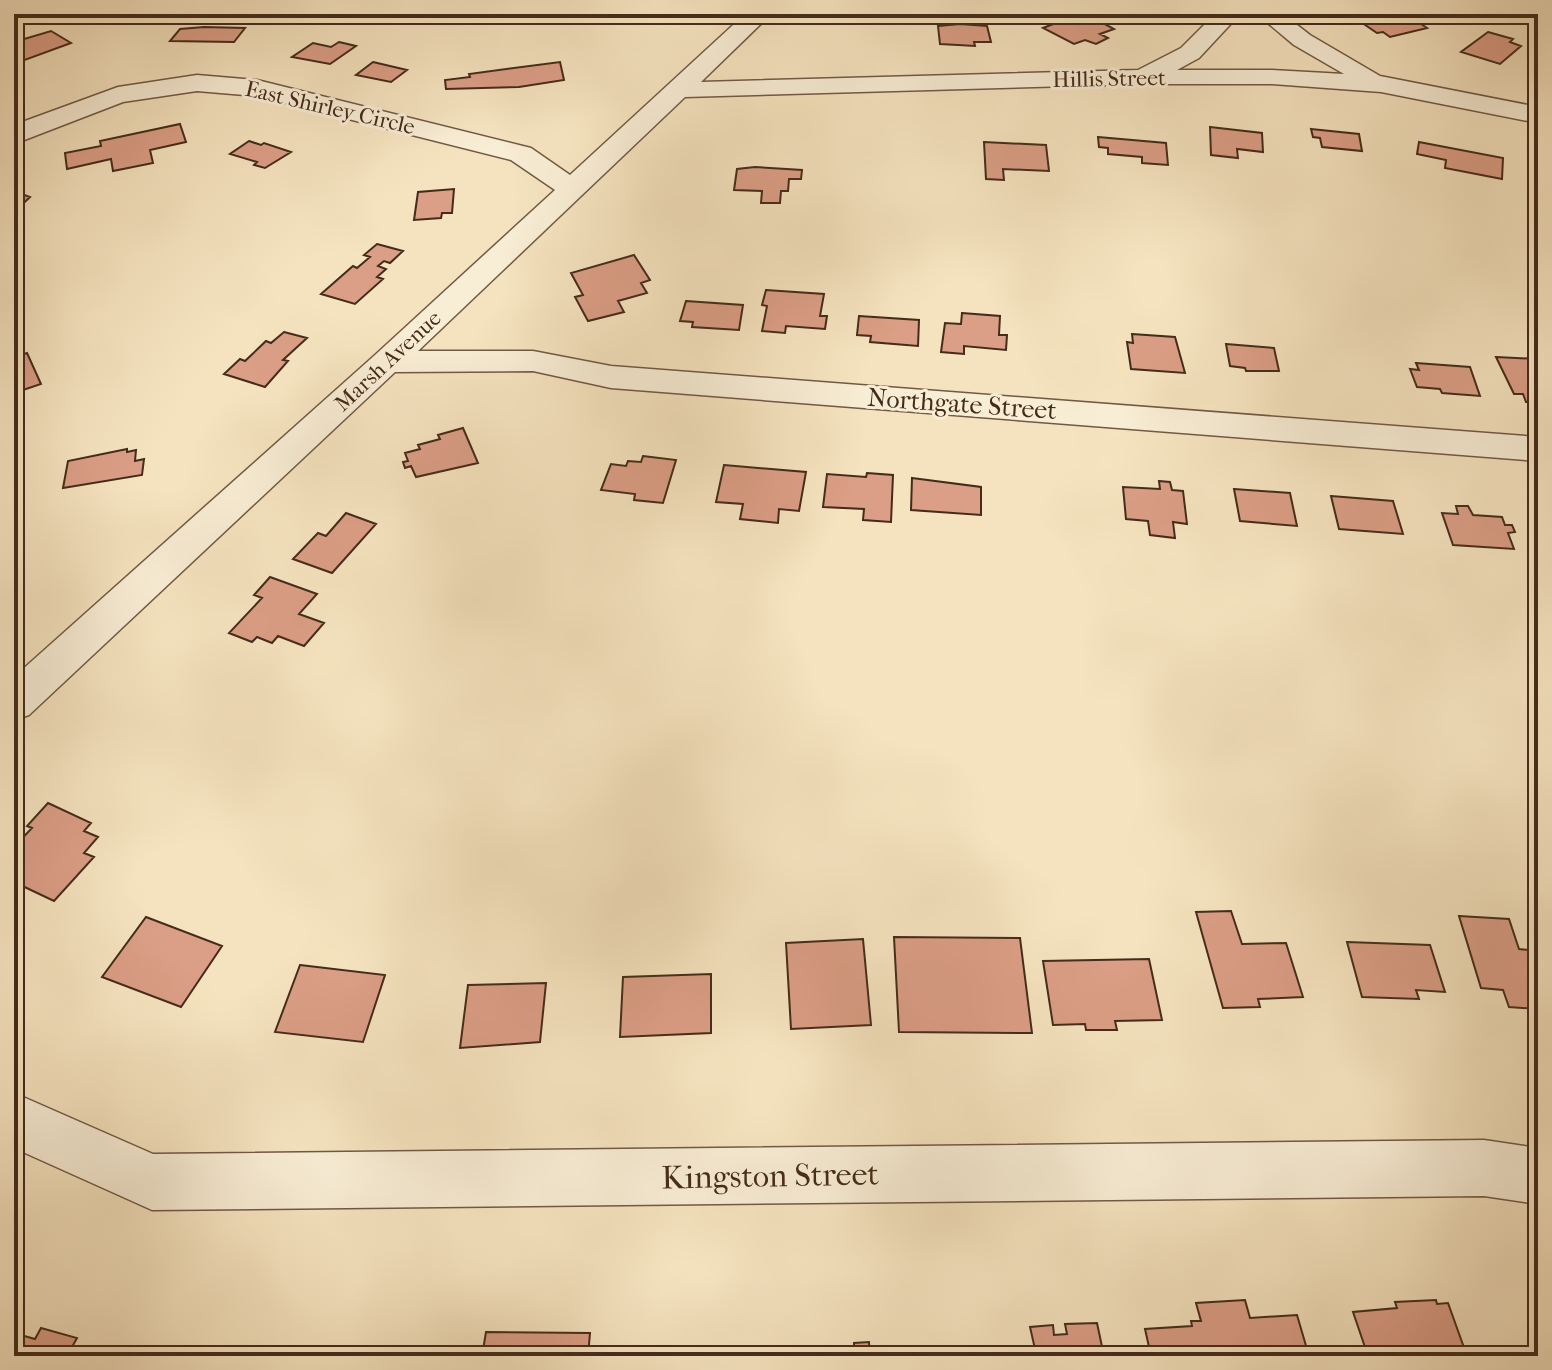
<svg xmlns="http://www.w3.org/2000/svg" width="1552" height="1370" viewBox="0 0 1552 1370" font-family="'IM FELL French Canon',serif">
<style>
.building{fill:#db9e86;stroke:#452b1a;stroke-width:2}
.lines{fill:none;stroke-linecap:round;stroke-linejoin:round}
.minor-casing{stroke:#715943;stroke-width:3}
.minor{fill:#f8edd5;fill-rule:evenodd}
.labels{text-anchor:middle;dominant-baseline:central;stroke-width:6;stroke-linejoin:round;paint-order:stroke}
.far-street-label{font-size:22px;fill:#452b1a;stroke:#f8edd5}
.street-label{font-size:26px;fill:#452b1a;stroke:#f8edd5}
.near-street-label{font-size:32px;fill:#452b1a;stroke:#f8edd5}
</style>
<rect width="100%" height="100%" fill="#f5e3bf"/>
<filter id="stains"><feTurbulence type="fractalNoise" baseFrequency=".0025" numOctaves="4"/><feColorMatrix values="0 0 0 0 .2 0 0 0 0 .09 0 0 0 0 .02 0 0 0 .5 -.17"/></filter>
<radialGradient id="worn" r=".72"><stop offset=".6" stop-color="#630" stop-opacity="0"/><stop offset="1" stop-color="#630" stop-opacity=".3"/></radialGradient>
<path class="building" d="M1356 14H1398L1404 18 1411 17 1427 28 1390 37 1383 32 1377 33 1355 18 1360 17Z
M1092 17 1114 29 1100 34 1108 38 1096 44 1085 40 1074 44 1043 28 1066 19 1077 23Z
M960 24 987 26 991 42H974L975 46 940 44 938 26Z
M204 27 245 28 234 42 170 41 180 29Z
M51 31 71 43 22 61 14 56V42Z
M1488 32 1513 39 1510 42 1521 46 1500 64 1461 52Z
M339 42 356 46 330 64 292 57 313 43 331 47Z
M373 62 407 70 391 82 356 75Z
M560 62 564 80 519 87 446 89 445 80 470 77 469 74Z
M180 124 186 142 150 150 153 163 113 171 111 159 67 169 65 153 101 146 100 141Z
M1210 127 1262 133 1263 152 1237 149 1238 158 1211 155Z
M1311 129 1359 134 1362 151 1322 147 1320 138 1313 137Z
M1098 137 1166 143 1168 165 1142 163V157L1108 154V148L1099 147Z
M249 141 261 145 264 143 291 152 265 168 254 165 257 162 230 154Z
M984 142 1046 145 1049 171 1003 169 1004 180 986 179Z
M1419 142 1503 158 1502 179 1445 168 1446 160 1417 154Z
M755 167 802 170 801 179H789L788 191H781L780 203H761L762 191 734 190 737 169Z
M454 189 452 213H442L441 218 414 220 418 192Z
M14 191 30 197 14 212Z
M377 244 403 251 390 263 384 261 378 266 386 269 377 277 383 279 355 304 321 294 353 266 357 268 370 257 364 255Z
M634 255 650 280 641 283 647 293 618 301 624 312 588 321 575 297 583 295 571 273Z
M766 290 824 294 820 316H827L825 329 786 326 785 333 762 331 767 306 762 305Z
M686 301 743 305 739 330 692 327 693 322 680 321Z
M962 313 1000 316 999 335H1007L1006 350 964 346V354L941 352 945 323 961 324Z
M859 316 919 320 918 346 870 342 871 336 857 335Z
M284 332 307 338 283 360 288 361 265 387 224 374 240 359 245 361 266 341 271 343Z
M1132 334 1175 337 1185 373 1131 369 1127 342 1133 343Z
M1226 344 1274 348 1279 371H1246L1245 368 1230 366Z
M27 353 41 384 14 393V357Z
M1496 357 1538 359V402H1526L1523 394H1514Z
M1416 363 1470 367 1480 396 1442 393 1440 389 1417 387 1410 369 1419 370Z
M463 428 478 463 416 477 411 466 405 468 403 462 408 461 405 453 420 449 418 445 440 439 438 435Z
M127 449V452L136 450 135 461 144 459 142 475 63 488 68 461Z
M643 456 676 460 663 503 634 500 635 494 601 490 611 464 626 466 628 461 641 462Z
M724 465 806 472 799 511 779 509 778 523 740 519 743 504 716 502Z
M867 473 893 475 891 522 863 520 864 509 823 507 827 474 866 477Z
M912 478 981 487V515L911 510Z
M1159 481 1170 482 1172 490 1183 491 1187 524 1173 522 1175 538 1150 535 1148 521 1126 519 1123 487 1160 489Z
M1234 489 1290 493 1297 526 1240 521Z
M1331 496 1393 501 1403 534 1339 529Z
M1456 506H1468L1473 515 1502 517 1505 525H1512L1515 532 1508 533 1514 549 1453 545 1442 513 1458 514Z
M346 513 376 524 332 573 293 559 318 533 326 536Z
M270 577 317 594 299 614 324 623 304 646 278 636 272 643 257 637 252 642 229 633 262 598 254 595Z
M48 803 91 823 84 831 98 837 84 853 94 857 54 901 14 882V847L32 828 27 826Z
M1231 911 1242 944 1286 943 1303 997 1258 999 1260 1007 1223 1008 1196 912Z
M1459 916 1509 919 1519 949 1538 951V1009L1509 1007 1503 990 1481 988Z
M146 917 222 946 181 1007 102 977Z
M894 937 1020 938 1032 1033 899 1032Z
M863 939 871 1025 791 1029 786 943Z
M1347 942 1430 945 1445 992 1416 990 1419 999 1362 997Z
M1149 959 1162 1020 1115 1021 1117 1030H1086L1085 1024 1053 1025 1043 961Z
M300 965 385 975 363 1042 275 1032Z
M711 974V1033L620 1037 623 977Z
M546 983 540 1042 460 1048 468 985Z
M1245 1300 1250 1318 1297 1315 1309 1356H1151L1145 1329 1192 1326 1191 1321H1201L1196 1303Z
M1436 1300 1437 1304 1448 1303 1467 1356H1368L1353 1312 1397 1308 1395 1302Z
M1097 1323 1104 1356H996L995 1351 1035 1349 1030 1327 1053 1325 1054 1335 1067 1334 1065 1324Z
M41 1328 77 1338 67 1356H14V1333L35 1339Z
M486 1332 590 1333 588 1356H482Z
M869 1342 870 1355 890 1353V1356H854V1343Z"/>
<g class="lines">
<g class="minor-casing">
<path id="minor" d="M745 14H771L701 82 1138 70 1181 48 1215 14H1240L1199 58 1177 70H1272L1344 74 1294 45 1257 14H1283L1310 35 1380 76 1538 107V123L1381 92 1272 84H1143L685 97 418 351H533L611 366 1538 437V461L611 388 533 371 395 372 29 715 14 720V677L375 355 555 190 511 160 257 96 197 91 123 102 14 144V125L118 87 197 75 257 80 531 148 570 175Z
M14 1093 153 1154 1484 1140 1538 1148V1204L1484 1196 152 1210 14 1148Z"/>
</g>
<use href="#minor" class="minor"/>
</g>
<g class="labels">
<g class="far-street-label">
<text transform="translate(1109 79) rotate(-1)">Hillis Street</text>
<text transform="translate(330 108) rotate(13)">East Shirley Circle</text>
<text transform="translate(388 361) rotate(-43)">Marsh Avenue</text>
</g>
<g class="street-label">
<text transform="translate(962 404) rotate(4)">Northgate Street</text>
</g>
<g class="near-street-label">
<text transform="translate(770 1176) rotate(-1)">Kingston Street</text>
</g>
</g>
<rect width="1552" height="1370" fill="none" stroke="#f5e3bf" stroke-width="48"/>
<rect x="16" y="16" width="1520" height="1338" fill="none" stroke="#452b1a" stroke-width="4"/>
<rect x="24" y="24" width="1504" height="1322" fill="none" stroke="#452b1a" stroke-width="2"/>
<rect width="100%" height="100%" filter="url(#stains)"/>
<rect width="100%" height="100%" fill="url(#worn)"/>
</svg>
